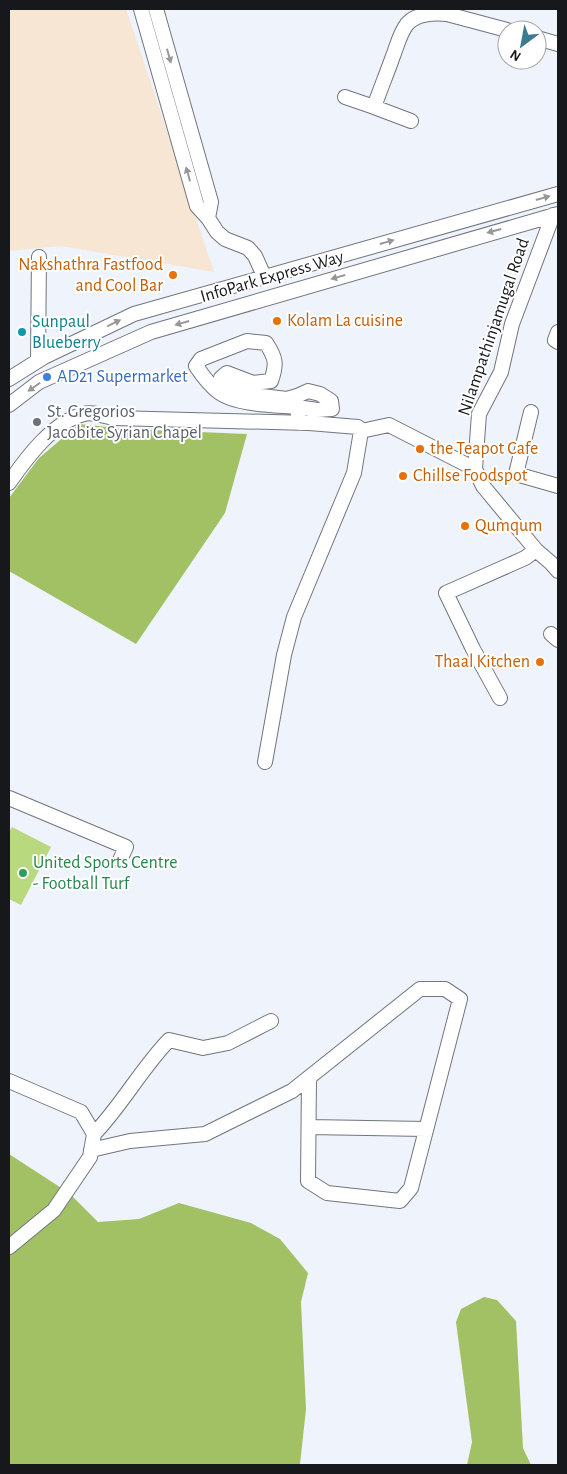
<svg xmlns="http://www.w3.org/2000/svg" width="567" height="1474" viewBox="0 0 567 1474" font-family="'Alegreya Sans',sans-serif">
<style>
.commercial{fill:#f7e6d4}
.green{fill:#b9d97e}
.forest{fill:#a2c165}
.lines{fill:none;stroke-linecap:round;stroke-linejoin:round}
.minor-casing{stroke:#71757c;stroke-width:16}
.minor{stroke:#fff;stroke-width:14}
.oneway{fill:#979798}
.food-dot{fill:#e8710a;stroke:#fff;stroke-width:2}
.culture-dot{fill:#0f9aa8;stroke:#fff;stroke-width:2}
.shop-dot{fill:#3f7fe0;stroke:#fff;stroke-width:2}
.worship-dot{fill:#6b7280;stroke:#fff;stroke-width:2}
.leisure-dot{fill:#2e9e5b;stroke:#fff;stroke-width:2}
.labels{text-anchor:middle;dominant-baseline:central;stroke-width:4;stroke-linejoin:round;paint-order:stroke}
.food-label{font-size:18px;fill:#c56008;stroke:#fff;text-anchor:start}
.street-label{font-size:18px;fill:#17181b;stroke:#fff}
.culture-label{font-size:18px;fill:#0d838f;stroke:#fff;text-anchor:start}
.shop-label{font-size:18px;fill:#366cbe;stroke:#fff;text-anchor:start}
.worship-label{font-size:18px;fill:#5b616d;stroke:#fff;text-anchor:start}
.leisure-label{font-size:18px;fill:#27864d;stroke:#fff;text-anchor:start}
</style>
<rect width="100%" height="100%" fill="#eff3fb"/>
<path class="commercial" d="M9 9H126L214 272 61 246 9 251Z"/>
<path class="green" d="M12 827 51 847 21 905 9 899V832Z"/>
<path class="forest" d="M79 424 127 429 247 434 225 513 136 644 9 571V498L39 458Z
M9 1154 69 1193 98 1222 139 1219 179 1203 251 1223 280 1239 308 1273 301 1302 306 1409 300 1464 301 1465H9Z
M484 1297 497 1300 516 1321 523 1448 531 1465H467L472 1442 456 1322 461 1309Z"/>
<g class="lines">
<g class="minor-casing">
<path id="minor" d="M141 9 197 206 208 218 217 232 225 239 248 248 255 256 264 276
M156 9 211 202 208 218
M537 38 558 44
M345 97 374 107C380 90 387 73 393 56 397 46 400 33 407 24 417 13 433 13 447 14L507 30
M374 107 411 121
M553 215 512 324 501 372 479 414 475 469 483 486 536 550 551 563 558 571
M558 332 555 340 558 342
M38 360 39 257
M9 379 44 357 134 314 558 194
M9 405 39 382 151 332 558 214
M297 407 317 410 332 409 331 401 320 394 308 391 297 396 287 399 245 394 223 386 221 378 227 373 253 383 271 381C277 364 276 358 266 343L247 341 201 359 196 366C202 375 210 386 220 393 237 405 276 405 297 407L299 423
M531 412 516 474 558 486
M361 431 389 425 475 469
M9 483C27 457 53 422 84 414 92 411 106 417 114 418L309 423 358 427 361 431 354 473 294 617 284 655 265 762
M551 634 558 640
M500 698 473 649 446 593 525 558 536 550
M9 798 126 847 120 860
M9 1081 81 1112 94 1134 90 1157 54 1210 9 1247
M309 1127 426 1129
M94 1134C122 1105 141 1069 169 1040L203 1048 228 1043 271 1021
M91 1150 130 1141 205 1134 292 1091 420 989H445L460 999 411 1188 400 1201 327 1193 308 1181 309 1078"/>
</g>
<use href="#minor" class="minor"/>
</g>
<defs><path id="oneway-solid" d="M-6-.8H1V-3.2L6.5 0L1 3.2V.8H-6Z" transform="scale(1.25)"/></defs>
<g class="oneway">
<use href="#oneway-solid" transform="translate(169 56) rotate(74)"/>
<use href="#oneway-solid" transform="translate(188 174) rotate(-106)"/>
<use href="#oneway-solid" transform="translate(543 198) rotate(-16)"/>
<use href="#oneway-solid" transform="translate(494 231) rotate(165)"/>
<use href="#oneway-solid" transform="translate(387 242) rotate(-16)"/>
<use href="#oneway-solid" transform="translate(338 277) rotate(164)"/>
<use href="#oneway-solid" transform="translate(114 323) rotate(-26)"/>
<use href="#oneway-solid" transform="translate(182 323) rotate(164)"/>
<use href="#oneway-solid" transform="translate(34 387) rotate(145)"/>
</g>
<g class="food-dot">
<circle cx="173" cy="275" r="5"/>
<circle cx="277" cy="321" r="5"/>
<circle cx="420" cy="449" r="5"/>
<circle cx="403" cy="476" r="5"/>
<circle cx="465" cy="526" r="5"/>
<circle cx="540" cy="662" r="5"/>
</g>
<circle class="culture-dot" cx="22" cy="332" r="5"/>
<circle class="shop-dot" cx="47" cy="377" r="5"/>
<circle class="worship-dot" cx="37" cy="422" r="5"/>
<circle class="leisure-dot" cx="23" cy="873" r="5"/>
<g class="labels">
<g class="food-label">
<text x="163" y="265" text-anchor="end">Nakshathra Fastfood<tspan x="163" dy="21">and Cool Bar</tspan></text>
<text x="287" y="321">Kolam La cuisine</text>
<text x="430" y="449">the Teapot Cafe</text>
<text x="413" y="476">Chillse Foodspot</text>
<text x="475" y="526">Qumqum</text>
<text x="530" y="662" text-anchor="end">Thaal Kitchen</text>
</g>
<g class="street-label">
<text transform="translate(272 277) rotate(-16)">InfoPark Express Way</text>
<text transform="translate(494 327) rotate(-71)">Nilampathinjamugal Road</text>
</g>
<g class="culture-label">
<text x="32" y="322">Sunpaul<tspan x="32" dy="21">Blueberry</tspan></text>
</g>
<g class="shop-label">
<text x="57" y="377">AD21 Supermarket</text>
</g>
<g class="worship-label">
<text x="47" y="412">St. Gregorios<tspan x="47" dy="21">Jacobite Syrian Chapel</tspan></text>
</g>
<g class="leisure-label">
<text x="33" y="863">United Sports Centre<tspan x="33" dy="21">- Football Turf</tspan></text>
</g>
</g>
<rect width="567" height="1474" fill="none" stroke="#17181b" stroke-width="20"/>
<g transform="translate(522 45) rotate(212)"><circle r="24" fill="#ffffff" stroke="#a2a3a4"/>
<path d="M0-4L9 19L0 12L-9 19Z" fill="#3b7a8f"/>
<text y="-8" font-size="14" font-weight="bold" text-anchor="middle" fill="#17181b">N</text>
</g>
</svg>
